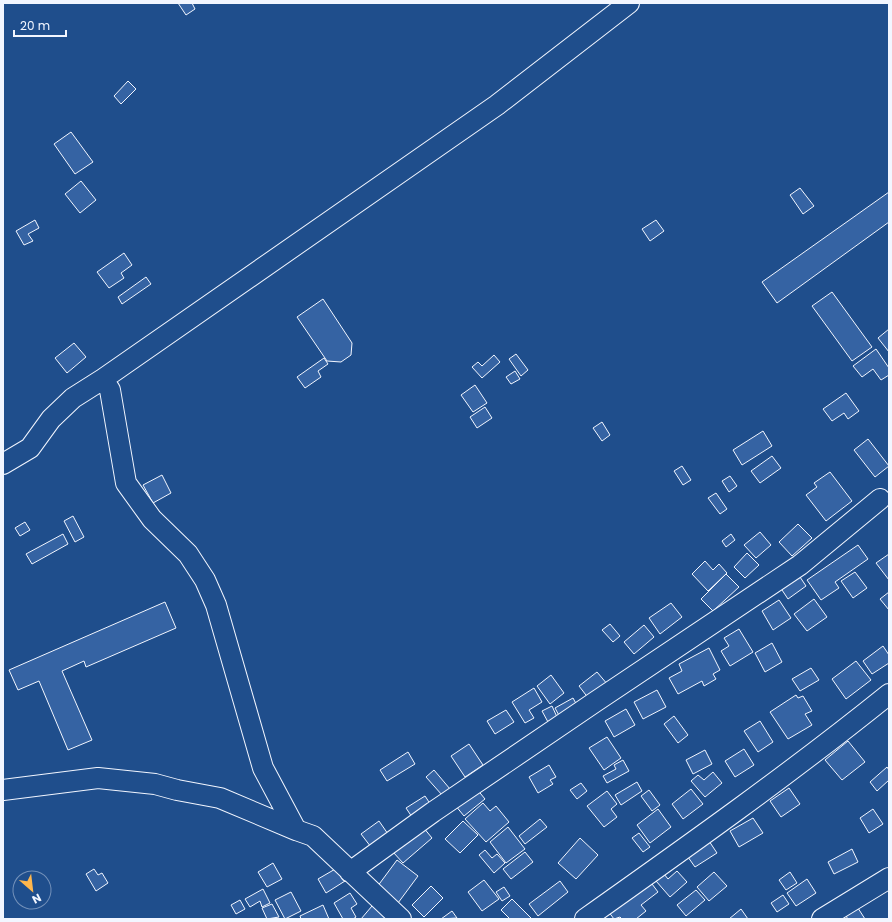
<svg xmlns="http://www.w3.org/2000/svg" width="892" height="922" viewBox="0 0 892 922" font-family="Poppins,sans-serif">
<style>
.building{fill:#3563a3;stroke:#f2f6ff}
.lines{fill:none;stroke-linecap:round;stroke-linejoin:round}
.minor-casing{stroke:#f2f6ff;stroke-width:22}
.minor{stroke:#1f4e8c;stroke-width:20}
</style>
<rect width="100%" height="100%" fill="#1f4e8c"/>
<path class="building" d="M178 3H192L195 9 186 15Z
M128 81 136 89 121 104 114 96Z
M71 132 93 162 75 174 54 144Z
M81 181 96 200 80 213 65 194Z
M800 188 814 206 803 214 790 195Z
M889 192V222L777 303 762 282Z
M35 220 39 228 28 234 33 241 24 245 16 231Z
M656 220 664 231 650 241 642 229Z
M124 253 132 265 121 273 124 278 109 288 97 272Z
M146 277 151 284 122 304 118 297Z
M832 292 872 347 852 361 812 306Z
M323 299 352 343 351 355 341 362 327 361 297 317Z
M889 329V352L878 338Z
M74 343 86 357 67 373 55 358Z
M876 349 889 368V375L881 380 873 369 862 377 853 366Z
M516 354 528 370 521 376 509 359Z
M494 355 500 362 482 378 472 367 478 362 482 366Z
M324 358 328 364 318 371 321 377 305 388 297 377Z
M515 371 520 379 511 384 506 377Z
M475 385 487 403 473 412 461 395Z
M846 393 859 411 848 419 844 413 832 421 823 409Z
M485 407 492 418 477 428 470 417Z
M602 422 610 435 602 441 593 428Z
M763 431 772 446 742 465 733 450Z
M868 439 889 466 875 477 854 450Z
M772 456 781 468 760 483 751 471Z
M682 466 691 480 683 485 674 471Z
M830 472 852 501 826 521 806 495 817 487 814 483Z
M162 475 171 493 153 503 143 485Z
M730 476 737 486 729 492 722 481Z
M716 493 727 509 720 514 708 498Z
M73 516 84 537 75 542 64 521Z
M25 522 30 530 20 536 15 528Z
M798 524 812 538 792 556 779 542Z
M760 532 771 545 756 558 744 545Z
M63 534 68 544 32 564 26 554Z
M731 534 735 540 726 547 722 541Z
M858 545 868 559 835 582 839 588 821 600 807 580Z
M747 553 759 565 745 578 734 567Z
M889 554V580L876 563Z
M705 561 713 570 719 564 727 573 708 591 692 574Z
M855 572 867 588 853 598 841 581Z
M726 574 739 587 713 611 701 599Z
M798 574 806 586 788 599 780 587Z
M889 592V610L880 599Z
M814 599 827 617 807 631 794 614Z
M779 600 791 618 773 630 762 611Z
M165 602 176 628 86 667 84 661 62 671 92 740 68 750 39 681 18 690 9 670Z
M671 603 682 617 660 634 649 618Z
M610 624 620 636 613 642 602 630Z
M644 625 654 637 634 654 624 642Z
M739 629 753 652 730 666 721 651 729 646 724 638Z
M772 643 782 662 765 672 755 653Z
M883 646 889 655V663L872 674 863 661Z
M709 648 720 670 713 674 716 679 704 686 702 681 678 694 669 678 682 671 679 664Z
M856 661 871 680 846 699 832 679Z
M811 668 819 680 800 691 792 679Z
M597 672 608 685 589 699 579 686Z
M551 675 564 693 550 704 537 686Z
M534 688 542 702 529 710 534 718 525 723 512 702Z
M657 690 666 707 643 719 634 702Z
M796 695 798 698 803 696 812 711 805 714 812 725 788 739 770 712Z
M573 698 580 711 562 721 555 708Z
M552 706 557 717 548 722 542 711Z
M626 709 635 725 614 737 605 721Z
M506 710 514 722 495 734 487 721Z
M674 716 688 735 678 743 664 724Z
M760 721 773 742 758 752 744 731Z
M607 737 621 758 604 770 589 748Z
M848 741 865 762 842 780 825 760Z
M469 744 483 765 465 777 451 756Z
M744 749 754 765 735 777 725 761Z
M705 750 712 764 693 774 686 760Z
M408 752 415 764 387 781 380 770Z
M623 760 629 771 607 783 603 776 616 769 614 765Z
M549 765 556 777 550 780 553 784 538 793 529 777Z
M887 767 889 770V780L877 791 870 782Z
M434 770 450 789 442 795 426 777Z
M713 772 722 783 705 797 691 781 698 775 704 780Z
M637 782 642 791 621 805 615 795Z
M581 783 587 791 577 799 570 790Z
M476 788 485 799 464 816 455 805Z
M789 788 800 804 781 817 770 801Z
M691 789 703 804 683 819 672 804Z
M649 790 660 805 652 811 641 796Z
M607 791 617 804 611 809 617 817 604 827 587 806Z
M425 796 433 808 414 820 406 808Z
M483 803 490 811 496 806 509 822 486 842 465 819Z
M658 809 671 827 650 843 637 825Z
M873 809 883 824 869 833 860 818Z
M753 818 763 833 739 847 730 831Z
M540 819 547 827 525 844 519 836Z
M379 821 388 834 371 847 361 834Z
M463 821 478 835 460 853 445 839Z
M423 827 432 838 403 863 393 852Z
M508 827 525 849 506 863 490 842Z
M639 833 650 847 643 852 632 838Z
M705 835 717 853 695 867 683 850Z
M580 838 598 855 576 879 558 863Z
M852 849 858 862 834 874 828 862Z
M485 850 492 858 497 854 505 863 494 873 479 855Z
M525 852 533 862 511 879 503 869Z
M397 860 418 876 398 903 377 887Z
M273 863 282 879 267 887 258 872Z
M337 868 345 881 326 893 318 879Z
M94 869 98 875 102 873 108 883 96 891 86 874Z
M677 871 687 882 670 897 656 881 664 874 668 879Z
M714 872 727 886 709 901 697 887Z
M790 872 797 883 786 890 779 880Z
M807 879 816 893 796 906 787 893Z
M484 880 499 899 482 911 468 892Z
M649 880 658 892 641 905 646 911 636 919H622L620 917 614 919 608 911Z
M560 881 568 892 538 916 529 904Z
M431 886 443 898 424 917 412 905Z
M504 887 510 896 502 901 496 892Z
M263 889 270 903 262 907 260 901 250 907 245 899Z
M696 890 705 900 686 916 677 905Z
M291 892 301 911 285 919 275 900Z
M350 893 357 904 351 908 356 917 353 919H343L334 903Z
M783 895 789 904 777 912 771 903Z
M512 899 532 919H510L501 910Z
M240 900 245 909 236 914 231 905Z
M272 904 279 917 267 919 262 908Z
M323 905 329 919H301L300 916Z
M856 905 865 919H848L843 912Z
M372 906 386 917 384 919H361Z
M741 909 748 919H729Z
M452 911 457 918 441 919Z"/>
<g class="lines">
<g class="minor-casing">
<path id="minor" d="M103 379 110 390 126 483 152 519 188 554 205 580 216 605 263 768 296 830 313 836 401 919
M3 464 30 448 51 419 73 398 103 379 497 105 629 3
M3 790 98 778 155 784 177 790 220 798 296 830
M350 872 433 812 595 702 800 565 880 499
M585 919C688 846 791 773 889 694
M822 919 889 878"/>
</g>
<use href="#minor" class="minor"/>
</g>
<rect width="892" height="922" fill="none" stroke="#f2f6ff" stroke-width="8"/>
<g transform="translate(32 890) rotate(152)"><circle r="19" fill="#1f4e8c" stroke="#7391ba"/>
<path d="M0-3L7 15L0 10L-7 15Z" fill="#ffb74d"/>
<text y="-6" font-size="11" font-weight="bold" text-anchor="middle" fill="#f2f6ff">N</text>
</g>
<path d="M14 30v6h52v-6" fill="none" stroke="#f2f6ff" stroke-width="2"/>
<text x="20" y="30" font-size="12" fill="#f2f6ff" stroke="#1f4e8c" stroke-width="3" paint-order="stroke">20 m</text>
</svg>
